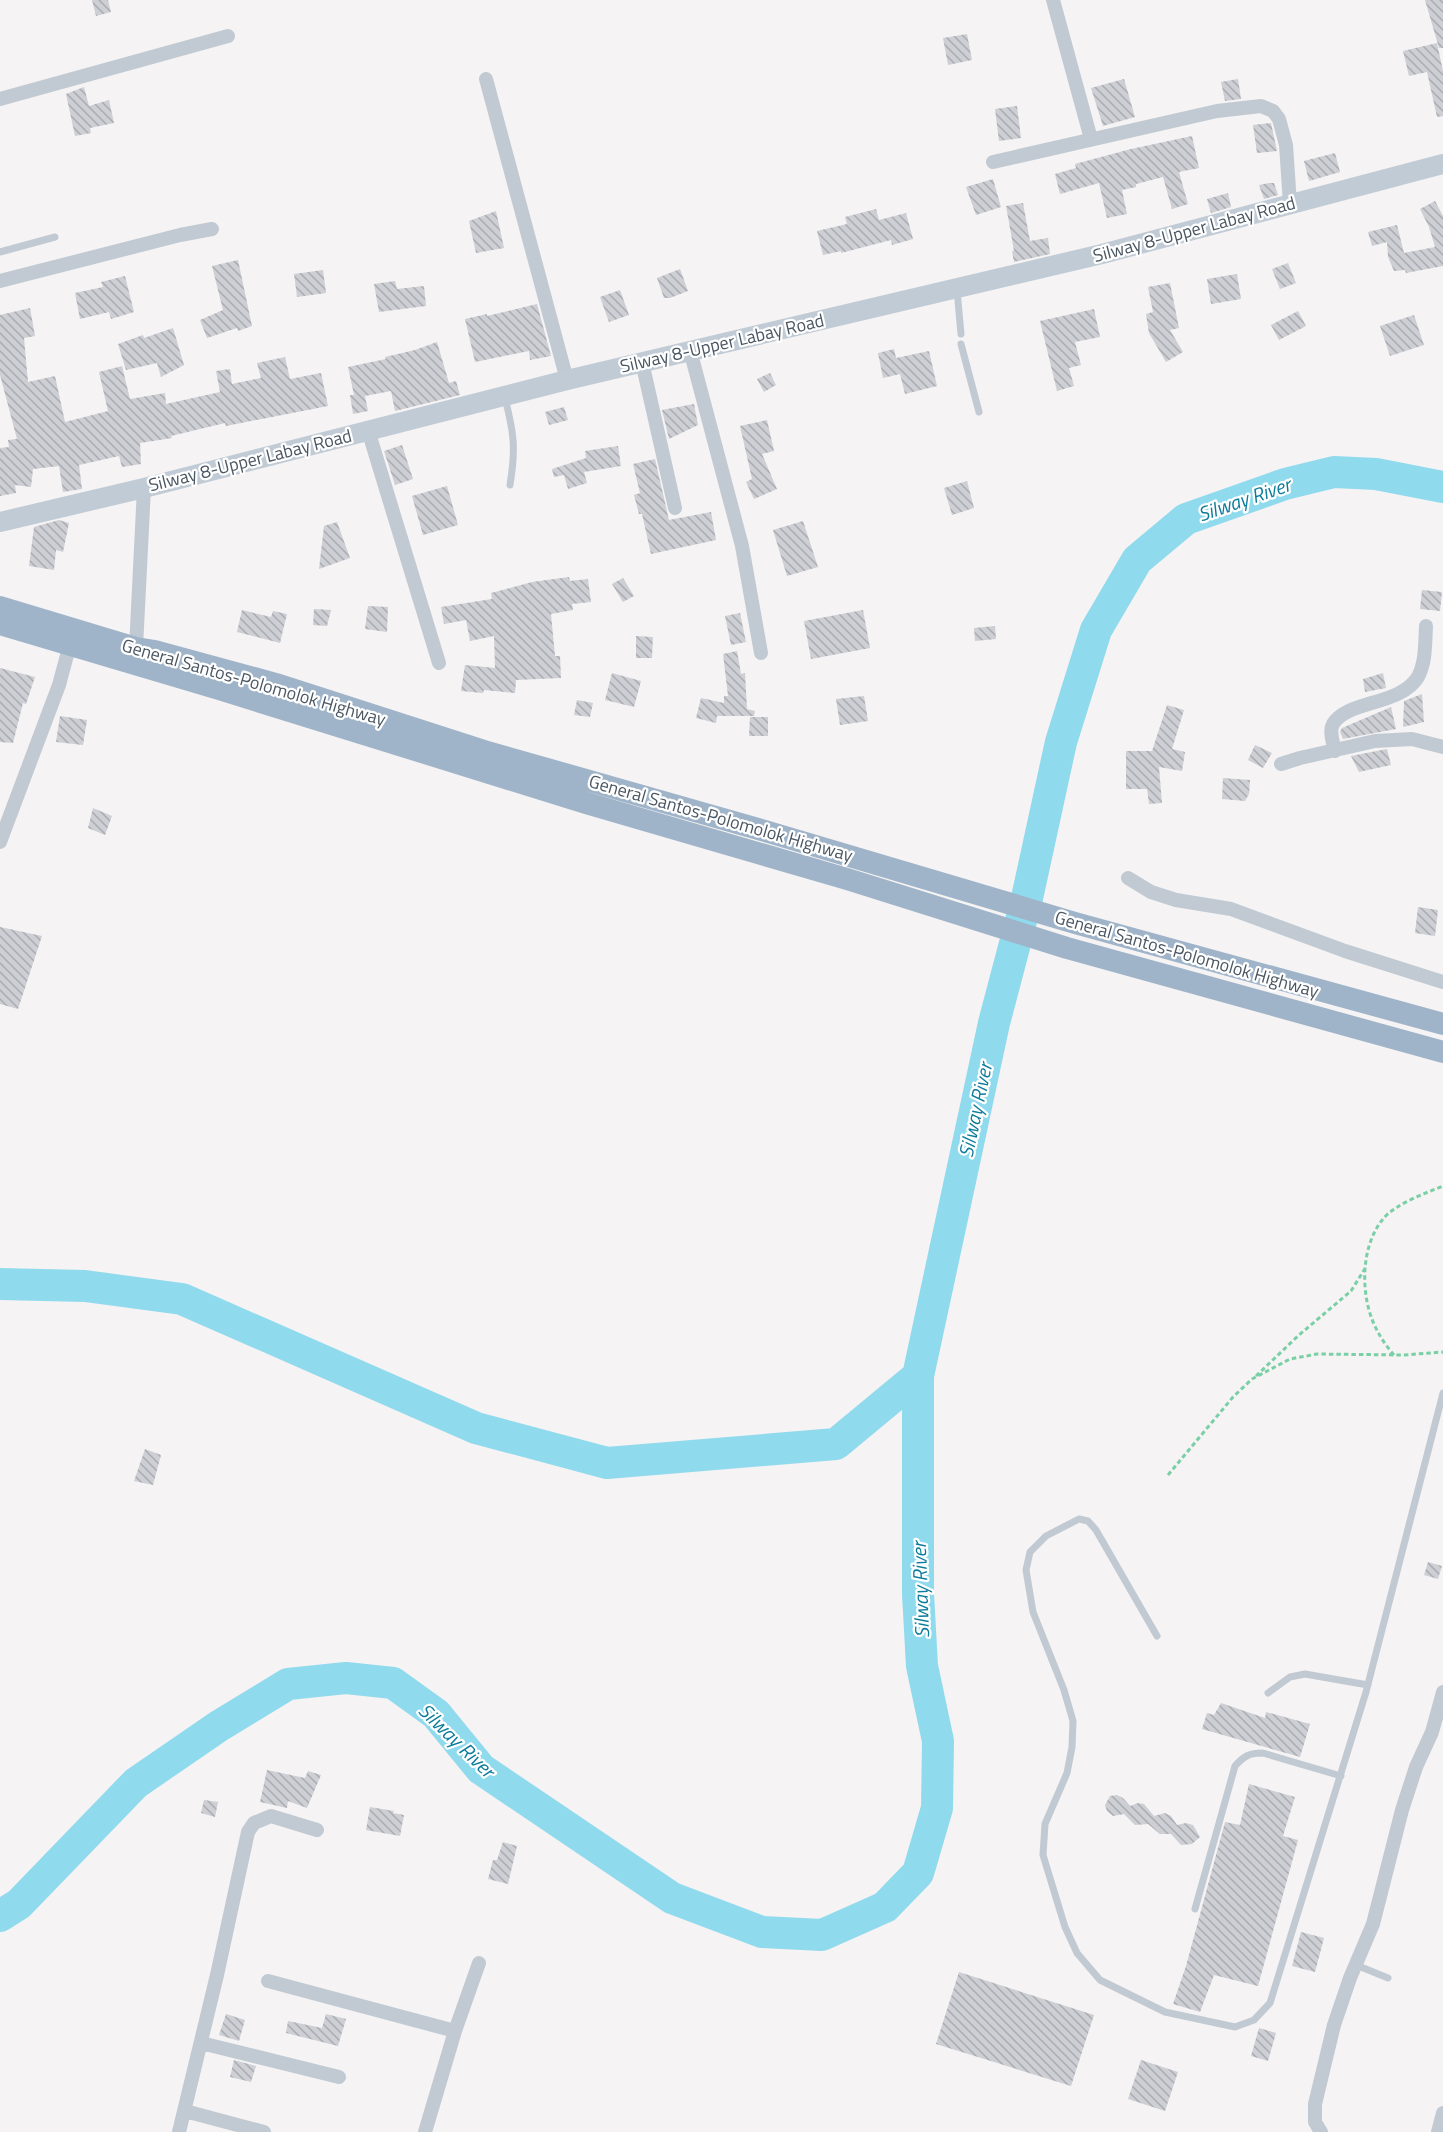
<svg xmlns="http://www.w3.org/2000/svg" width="1443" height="2132" viewBox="0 0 1443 2132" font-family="'Titillium Web',sans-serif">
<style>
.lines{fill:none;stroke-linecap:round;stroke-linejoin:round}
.river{stroke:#90daee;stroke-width:32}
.building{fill:url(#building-back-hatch)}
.path{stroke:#7ad0a6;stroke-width:3;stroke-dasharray:4.5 3;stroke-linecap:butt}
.service{stroke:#c1cad2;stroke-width:7}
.minor{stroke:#c1cad2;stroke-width:14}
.secondary{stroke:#c1cbd6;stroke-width:20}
.trunk{stroke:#9fb4c9;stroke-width:22}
.labels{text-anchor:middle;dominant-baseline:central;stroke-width:4.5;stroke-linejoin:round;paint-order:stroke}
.street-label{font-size:18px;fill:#4a5661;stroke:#fff}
.water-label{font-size:20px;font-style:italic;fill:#0c7c9b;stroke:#fff}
</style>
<defs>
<pattern id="building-back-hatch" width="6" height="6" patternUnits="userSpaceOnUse" patternTransform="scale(1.5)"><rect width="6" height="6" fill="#cdcfd5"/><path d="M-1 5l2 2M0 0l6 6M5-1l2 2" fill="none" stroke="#a8abb0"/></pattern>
</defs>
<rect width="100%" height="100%" fill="#f5f3f3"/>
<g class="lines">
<path class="river" d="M0 1284 85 1286 182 1299 476 1428 607 1463 836 1444 918 1376
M0 1916 19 1904 136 1783 219 1726 288 1684 346 1678 393 1683 436 1714 481 1769 672 1898 762 1932 822 1935 885 1907 918 1873 937 1808 938 1741 922 1666 918 1594V1376L994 1023 1027 898 1061 742 1096 630 1137 560 1186 519 1285 484 1334 472 1376 474 1443 487"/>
</g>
<path class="building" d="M92 0H108L111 12 96 16Z
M1425 0H1443V48H1439Z
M967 34 972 60 948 65 943 38Z
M1437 43 1443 71V116L1437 117 1427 72 1409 76 1403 51Z
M1124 79 1135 117 1103 126 1091 88Z
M1238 79 1241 99 1225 101 1221 82Z
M84 87 89 106 109 100 114 123 90 128 91 133 75 136 66 94Z
M1017 106 1021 138 999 141 995 109Z
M1271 123 1277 151 1257 153 1253 125Z
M1192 136 1199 168 1179 172 1188 204 1172 209 1163 177 1136 184V187L1122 190 1127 214 1107 218 1099 183 1060 194 1055 174 1076 168 1075 164 1131 149Z
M1335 153 1340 172 1309 181 1304 161Z
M993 179 1001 207 976 215 966 187Z
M1269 183H1274L1278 195 1264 199 1259 185Z
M1228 193 1231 207 1211 213 1207 199Z
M1435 201 1443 216V266L1406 273 1405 270 1394 271 1388 257 1387 242 1372 246 1368 232 1397 225 1404 253 1435 247 1429 227 1420 209Z
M1023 203 1030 241 1048 238 1050 254 1014 262 1012 251H1014L1006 206Z
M876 209 879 220 906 213 913 239 892 245 891 240 841 253V251L823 255 817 231 847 224 845 217Z
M496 211 504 248 476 253 469 221Z
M238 260 252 326 238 331 237 328 207 338 200 320 223 310 212 266Z
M1288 263 1296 283 1280 289 1272 269Z
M680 269 688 291 670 298H664L657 278Z
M323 270 326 293 297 297 294 274Z
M1237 274 1241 299 1211 304 1207 279Z
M125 276 134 312 111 319 109 312 80 319 75 293 103 287 101 282Z
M395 281 397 289 424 286 426 306 379 312 374 284Z
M1170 283 1179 328 1170 330 1183 352 1166 362 1149 333 1146 314 1153 312 1148 287Z
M620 290 629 315 609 322 600 297Z
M537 304 551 356 530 360 529 351 475 362 465 319 487 314V316Z
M30 308 35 336 24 338 28 382 55 376 65 422 108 411 99 372 122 366 130 399 165 393 166 404 220 392 216 371 230 369 232 384 261 378 257 363 285 357 290 379 321 373 328 406 226 426 225 423 171 436 172 438 140 443 141 464 122 467 119 456 79 465 82 489 63 492 59 466 33 469 31 487 15 485 16 493 0 496V448L9 447 8 440 17 439 0 375V315Z
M1094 309 1100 337 1075 342 1081 365 1069 368 1074 386 1057 391 1040 321Z
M1298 311 1306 326 1279 340 1271 325Z
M1414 315 1424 345 1390 356 1380 326Z
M173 328 184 365 161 377 157 363 126 370 118 344 143 335 144 338Z
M437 342 449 383 456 381 460 395 395 411 391 391 365 396 368 411 353 414 350 395H354L348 367 386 359 385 357 415 350Z
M894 349 896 358 929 351 937 386 905 394 900 374 883 378 878 353Z
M770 373 776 385 764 392 757 379Z
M694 404 698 425 669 439 662 410Z
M564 407 568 420 549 425 545 412Z
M767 420 774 451 762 454 777 489 754 499 746 482 752 479 740 426Z
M402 445 413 479 395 485 384 451Z
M618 446 621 466 584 472 587 483 568 489 564 475 554 477 552 469 586 458 585 451Z
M655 459 669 520 711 512 716 540 651 554 642 514H639L634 495 640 493 633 464Z
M967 481 974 508 952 515 944 488Z
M447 486 458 525 423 535 412 496Z
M59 520 69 523 63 552 56 550 54 570 29 566 34 527Z
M803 521 818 567 787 576 773 530Z
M337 522 350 558 319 569 324 526Z
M569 577 570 581 588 579 591 602 572 604 573 610 551 614 555 656H560L561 678 516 680 515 693 484 690 483 693 461 691 465 665 495 668 494 636 470 641 466 620 444 624 441 607 492 599 491 593 532 582Z
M623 578 634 596 623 602 612 584Z
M1422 590 1442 592 1440 611 1420 609Z
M368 606 388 607 387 632 365 629Z
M314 609 331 610 327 626 313 625Z
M242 610 271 617 273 611 287 614 280 643 237 632Z
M863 610 870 648 811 659 804 621Z
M740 613 746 642 731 645 725 616Z
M995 626 996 639 975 641 974 628Z
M636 636 653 637 652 658H636Z
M737 651 741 674 745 673 747 709 755 711 754 716H717L716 723 696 718 701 698 724 703V696H728L723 654Z
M0 668 35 677 26 704 23 703 13 743 0 742Z
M612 673 641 681 634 707 605 700Z
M1383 673 1386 688 1365 692 1363 679Z
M1422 694 1424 722 1403 727 1404 701Z
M864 696 868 721 840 725 836 699Z
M577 700 593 703 590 717 574 715Z
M1167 705 1184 710 1172 749 1185 752 1182 771 1159 767 1162 803 1149 804 1147 789H1126V751H1152Z
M1391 707 1396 729 1343 739 1340 732 1342 728Z
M60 716 87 720 83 745 56 742Z
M750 717H768V736H749Z
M1255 745 1272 753 1263 768 1248 760Z
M1387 749 1391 765 1359 772 1351 756Z
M1223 778 1250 780 1249 794 1245 801 1222 799Z
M93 808 112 816 105 835 88 828Z
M1418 907 1438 910 1435 936 1415 933Z
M0 927 42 936 18 1009 0 1004Z
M145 1449 161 1455 153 1485 134 1481Z
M1428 1562 1442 1566 1438 1579 1424 1575Z
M1221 1703 1265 1718 1266 1712 1310 1724 1300 1757 1202 1729 1207 1713 1214 1715Z
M267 1770 305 1778 308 1771 321 1775 307 1808 288 1801 287 1808 260 1802Z
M1249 1784 1295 1797 1283 1836 1298 1840 1258 1986 1214 1975 1200 2012 1173 2004 1186 1966 1225 1822 1240 1825Z
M1117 1795 1123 1798 1130 1806 1138 1803 1144 1804 1154 1816 1165 1813 1171 1816 1177 1825 1186 1823 1193 1825 1200 1837 1192 1844 1181 1845 1171 1834H1160L1148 1824 1135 1825 1124 1814 1113 1816 1107 1811 1105 1805 1110 1796Z
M204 1800 218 1802 215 1817 201 1813Z
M370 1807 394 1811 393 1813 404 1815 400 1836 366 1830Z
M503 1842 517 1846 508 1884 488 1879 493 1860H497Z
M1301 1932 1324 1938 1315 1972 1292 1966Z
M959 1972 1094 2015 1071 2086 936 2044Z
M226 2014 245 2020 239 2041 219 2035Z
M326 2014 346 2019 338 2046 286 2033 288 2021 322 2028Z
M1259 2028 1276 2033 1268 2061 1251 2056Z
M234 2060 256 2066 251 2082 230 2077Z
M1141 2060 1178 2072 1165 2111 1128 2099Z"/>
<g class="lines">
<path class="path" d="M1394 1355C1388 1348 1382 1340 1378 1332 1360 1301 1359 1248 1383 1219 1395 1204 1426 1193 1443 1186
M1256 1376 1299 1335 1351 1291 1366 1267
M1168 1475 1233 1397 1252 1379 1290 1359 1317 1354 1404 1355 1443 1352"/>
<path class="service" d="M0 252 55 237
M957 290 961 334
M961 344 979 412
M505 398C514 434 516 448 510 485
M1157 1636 1096 1530 1088 1521 1079 1519 1046 1536 1030 1552 1026 1570 1033 1612 1064 1690 1073 1721 1072 1747 1067 1773 1045 1824 1043 1855 1065 1927 1077 1953 1100 1980 1165 2012 1235 2027 1254 2020 1270 2003 1366 1692 1443 1393
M1268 1693 1290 1677 1305 1674 1368 1685
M1195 1909 1235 1766C1244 1756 1249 1753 1263 1753L1341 1776
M1356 1965 1388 1978"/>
<path class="minor" d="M1053 0 1091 139
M486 79 567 380
M0 99 228 36
M993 162 1217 111 1261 106 1273 111 1279 119 1286 145 1290 204
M0 281 180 235 212 229
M690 350 742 546 761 653
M642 362 675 508
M368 430 439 663
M136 648 144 488
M1335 751C1333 743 1329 731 1333 724 1347 700 1400 706 1418 677 1426 662 1425 643 1426 626
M1281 764 1300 758 1375 741 1412 739 1443 747
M0 842 59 685 70 644
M1128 878 1151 892 1176 900 1231 909 1345 951 1443 982
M268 1981 455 2031
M201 2043 339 2077
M185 2111 264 2132
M179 2132 217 1975 248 1832 254 1823 271 1816 317 1830
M425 2132 455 2031 479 1963
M1321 2132 1315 2122V2104L1334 2025 1350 1978 1373 1924 1402 1810 1416 1767 1432 1732 1443 1692
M1438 2132 1443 2113"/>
<path class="secondary" d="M0 522 144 488 567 380 1102 254 1443 164"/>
<path class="trunk" d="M0 607 136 648 155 651 276 684 484 751 765 831 1075 923 1443 1024
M0 624 219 689 586 803 847 879 1067 948 1443 1052"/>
</g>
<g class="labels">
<g class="street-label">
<text transform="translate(1194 229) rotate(-15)">Silway 8-Upper Labay Road</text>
<text transform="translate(722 343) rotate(-13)">Silway 8-Upper Labay Road</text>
<text transform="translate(250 460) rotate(-14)">Silway 8-Upper Labay Road</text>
<text transform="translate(254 682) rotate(16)">General Santos-Polomolok Highway</text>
<text transform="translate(721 818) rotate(16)">General Santos-Polomolok Highway</text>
<text transform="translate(1187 954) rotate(16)">General Santos-Polomolok Highway</text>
</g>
<g class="water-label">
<text transform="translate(1244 499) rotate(-19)">Silway River</text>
<text transform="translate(975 1110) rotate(-78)">Silway River</text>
<text transform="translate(920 1590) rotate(-92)">Silway River</text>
<text transform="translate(457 1740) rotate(44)">Silway River</text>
</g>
</g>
</svg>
